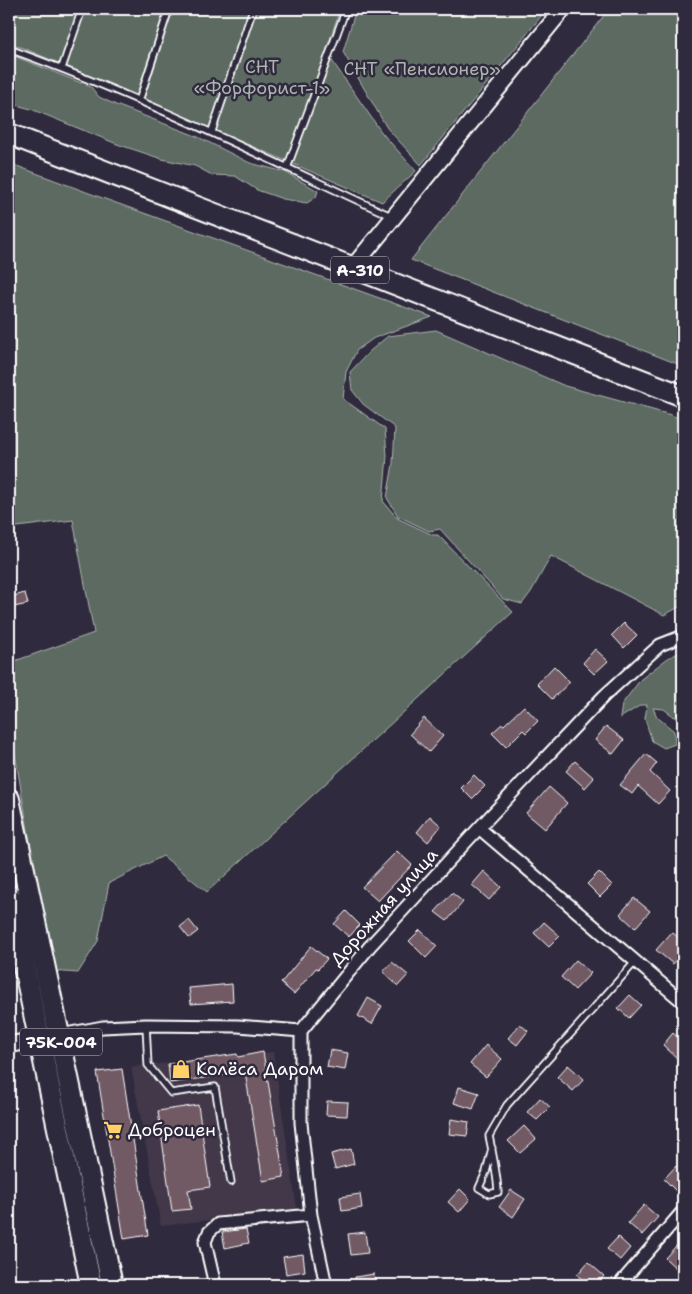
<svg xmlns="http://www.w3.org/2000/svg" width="692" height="1294" viewBox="0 0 692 1294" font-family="'Shantell Sans',sans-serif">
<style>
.built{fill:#433849}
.green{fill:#5c6b62;stroke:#aeb5b0}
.building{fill:#725a65;stroke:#fff}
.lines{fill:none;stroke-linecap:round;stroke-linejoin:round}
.lane-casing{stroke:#fff;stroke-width:9}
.street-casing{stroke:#fff;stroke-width:15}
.secondary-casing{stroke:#fff;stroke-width:19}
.highway-casing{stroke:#fff;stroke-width:24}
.lane{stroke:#2f2a3d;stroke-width:5.5}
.street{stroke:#2f2a3d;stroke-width:11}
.secondary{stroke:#2f2a3d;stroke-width:15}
.highway{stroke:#2f2a3d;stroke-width:20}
.labels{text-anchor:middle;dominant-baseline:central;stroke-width:5;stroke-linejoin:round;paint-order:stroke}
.shield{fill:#2f2a3d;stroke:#c1bfc5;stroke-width:1}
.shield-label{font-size:16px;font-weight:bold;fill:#fff}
.park-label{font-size:18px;fill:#aeb5b0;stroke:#2f2a3d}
.street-label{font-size:18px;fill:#fff;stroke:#2f2a3d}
.poi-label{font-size:18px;fill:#fff;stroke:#2f2a3d;text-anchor:start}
</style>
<rect width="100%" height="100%" fill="#2f2a3d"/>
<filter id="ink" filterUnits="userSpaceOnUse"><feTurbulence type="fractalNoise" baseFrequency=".02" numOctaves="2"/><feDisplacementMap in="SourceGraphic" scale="10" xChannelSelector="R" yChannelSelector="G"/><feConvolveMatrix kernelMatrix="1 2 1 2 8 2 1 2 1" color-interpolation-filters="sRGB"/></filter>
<g filter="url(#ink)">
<path class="built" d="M273 1052 297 1209 161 1226 131 1067Z"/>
<path class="green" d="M9 9H340L326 52 382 133 416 171 382 202 23 48 9 44Z
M356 9H547L421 165 387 128 343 52Z
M609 9H683V366L411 260Z
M9 54 91 87 99 97 116 105 196 136 250 163 285 172 318 191 316 197 307 203 283 199 257 190 235 176 212 175 195 166 162 159 117 144 31 109 9 103Z
M9 163 105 199 432 317 374 338 357 350 346 372 343 399 385 429 387 456 383 501 397 518 433 535H438L513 612 207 892 163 856 109 883 98 941 78 973 52 971 9 719V663L94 633 73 520 9 528Z
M436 330 565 386 671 415 683 420V605L664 615 551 556 531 592 522 604 503 599 440 529 429 531 398 516 387 498 393 464 395 428 363 404 352 390 350 372 370 351 388 336Z
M680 652 683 654V724L664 709 653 708 657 717 674 731 675 744 664 748 652 741 645 719 647 705H641L620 718 622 704 641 679 668 658Z"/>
<path class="building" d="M25 593 28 604 9 608V597Z
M624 623 637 635 624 648 612 635Z
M595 649 608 661 594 674 583 663Z
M554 666 570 682 552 699 537 684Z
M524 706 538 721 526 733 523 730 506 747 492 733 502 724 504 725Z
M424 718 443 736 429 752 410 734Z
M606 726 624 740 613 754 595 740Z
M646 754 657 763 650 772 670 791 658 804 638 786 632 794 620 785Z
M575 761 594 778 585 788 566 771Z
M474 775 485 786 472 799 461 788Z
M549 787 567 803 545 829 526 813Z
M430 816 441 826 428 842 417 832Z
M397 851 412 865 378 901 362 887Z
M484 871 501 887 489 900 472 885Z
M599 872 612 885 600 897 587 884Z
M452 893 463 902 447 921 435 912Z
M634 898 650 911 635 928 620 914Z
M346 911 360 925 349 937 334 924Z
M189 920 198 931 189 938 180 927Z
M544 922 560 936 549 947 534 933Z
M420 930 437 946 426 958 409 941Z
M672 932 683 942V952L673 964 656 950Z
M311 946 327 959 318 969 316 968 294 994 281 983Z
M576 960 591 973 575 990 561 977Z
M392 962 408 975 398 986 383 972Z
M232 984 233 1001 191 1004 189 988Z
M630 995 641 1005 629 1018 618 1008Z
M368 998 382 1006 372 1024 358 1016Z
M520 1024 528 1031 517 1045 508 1038Z
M673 1033 683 1042V1053L678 1059 663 1045Z
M486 1045 502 1059 486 1077 470 1064Z
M330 1050 348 1053 345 1070 327 1067Z
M263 1052 284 1177 263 1181 245 1072 170 1083 168 1064 237 1054 238 1057Z
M568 1065 584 1079 573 1091 557 1077Z
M122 1069 148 1235 124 1239 97 1072Z
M459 1087 479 1093 473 1109 454 1103Z
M540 1098 550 1107 537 1120 527 1112Z
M327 1101 348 1102 347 1116 326 1115Z
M198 1105 210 1187 188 1190 191 1209 172 1211 158 1111Z
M451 1119 469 1122 467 1136 449 1134Z
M524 1126 536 1139 520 1153 508 1141Z
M351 1149 354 1164 335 1169 331 1154Z
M676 1166 683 1173V1186L677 1192 664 1179Z
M460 1189 470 1199 459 1212 448 1202Z
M511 1190 525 1199 513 1217 499 1207Z
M360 1194 362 1208 342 1211 340 1197Z
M644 1205 658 1217 642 1235 628 1223Z
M246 1229 249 1243 225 1248 222 1232Z
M365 1232 368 1253 351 1255 348 1234Z
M618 1237 630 1248 620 1260 607 1249Z
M677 1245 683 1251V1264L678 1270 665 1258Z
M303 1254 305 1271 286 1274 283 1257Z
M588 1262 604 1276 596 1285H589L577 1275Z
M374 1274 375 1285H356L355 1277Z"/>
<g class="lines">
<g class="lane-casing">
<path id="lane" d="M9 49C140 96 265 158 391 216
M62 68 82 9
M139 101 169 9
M212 131 253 9
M287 168 346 9
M9 618V622
M146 1025 148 1065 171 1093 215 1087 231 1182
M492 1148 486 1172 479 1188 489 1194 498 1192C497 1173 493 1155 489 1136L507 1105 636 961"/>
</g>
<g class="street-casing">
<path id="street" d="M479 828 683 1002
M60 1035 103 1027 146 1025 238 1026 301 1031
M215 1285 205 1242 209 1232 218 1224 311 1215
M326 1285 311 1215 301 1123V1031L370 946 479 828 604 696 660 645 683 636
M619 1285 683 1211"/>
</g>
<g class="secondary-casing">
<path id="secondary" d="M353 267 563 9
M9 1045 48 1037"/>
</g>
<g class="highway-casing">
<path id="highway" d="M9 134 683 396
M9 799 112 1285
M9 895 91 1285"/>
</g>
<use href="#lane" class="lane"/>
<use href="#street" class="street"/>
<use href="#secondary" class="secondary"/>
<use href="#highway" class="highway"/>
</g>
</g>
<defs>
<g id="shop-bare" transform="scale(1.5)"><path d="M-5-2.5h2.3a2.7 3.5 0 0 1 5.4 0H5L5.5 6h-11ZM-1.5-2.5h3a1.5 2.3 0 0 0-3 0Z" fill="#ffd166" stroke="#2f2a3d" stroke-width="2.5" paint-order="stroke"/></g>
<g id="supermarket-bare" transform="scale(1.5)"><path d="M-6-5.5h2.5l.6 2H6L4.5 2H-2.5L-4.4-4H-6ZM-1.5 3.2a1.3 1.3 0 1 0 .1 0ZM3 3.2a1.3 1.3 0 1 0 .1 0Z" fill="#ffd166" stroke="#2f2a3d" stroke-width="2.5" paint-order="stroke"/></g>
</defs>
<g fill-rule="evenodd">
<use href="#shop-bare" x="181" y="1069"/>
<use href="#supermarket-bare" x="113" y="1130"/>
</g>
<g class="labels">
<g class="shield">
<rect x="331" y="256.5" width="58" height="27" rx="4"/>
<rect x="20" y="1028.5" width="82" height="27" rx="4"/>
</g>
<g class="shield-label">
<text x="360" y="270">А-310</text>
<text x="61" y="1042">75К-004</text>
</g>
<g class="park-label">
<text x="262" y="67">СНТ<tspan x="262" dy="21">«Форфорист-1»</tspan></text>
<text x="422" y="69">СНТ «Пенсионер»</text>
</g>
<g class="street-label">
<text transform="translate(384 907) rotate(-48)">Дорожная улица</text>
</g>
<g class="poi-label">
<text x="196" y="1069">Колёса Даром</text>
<text x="128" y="1130">Доброцен</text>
</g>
</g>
<rect width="692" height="1294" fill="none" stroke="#2f2a3d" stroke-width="30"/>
<rect x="15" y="15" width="662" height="1264" fill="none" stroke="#fff" stroke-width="2" filter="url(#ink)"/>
</svg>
